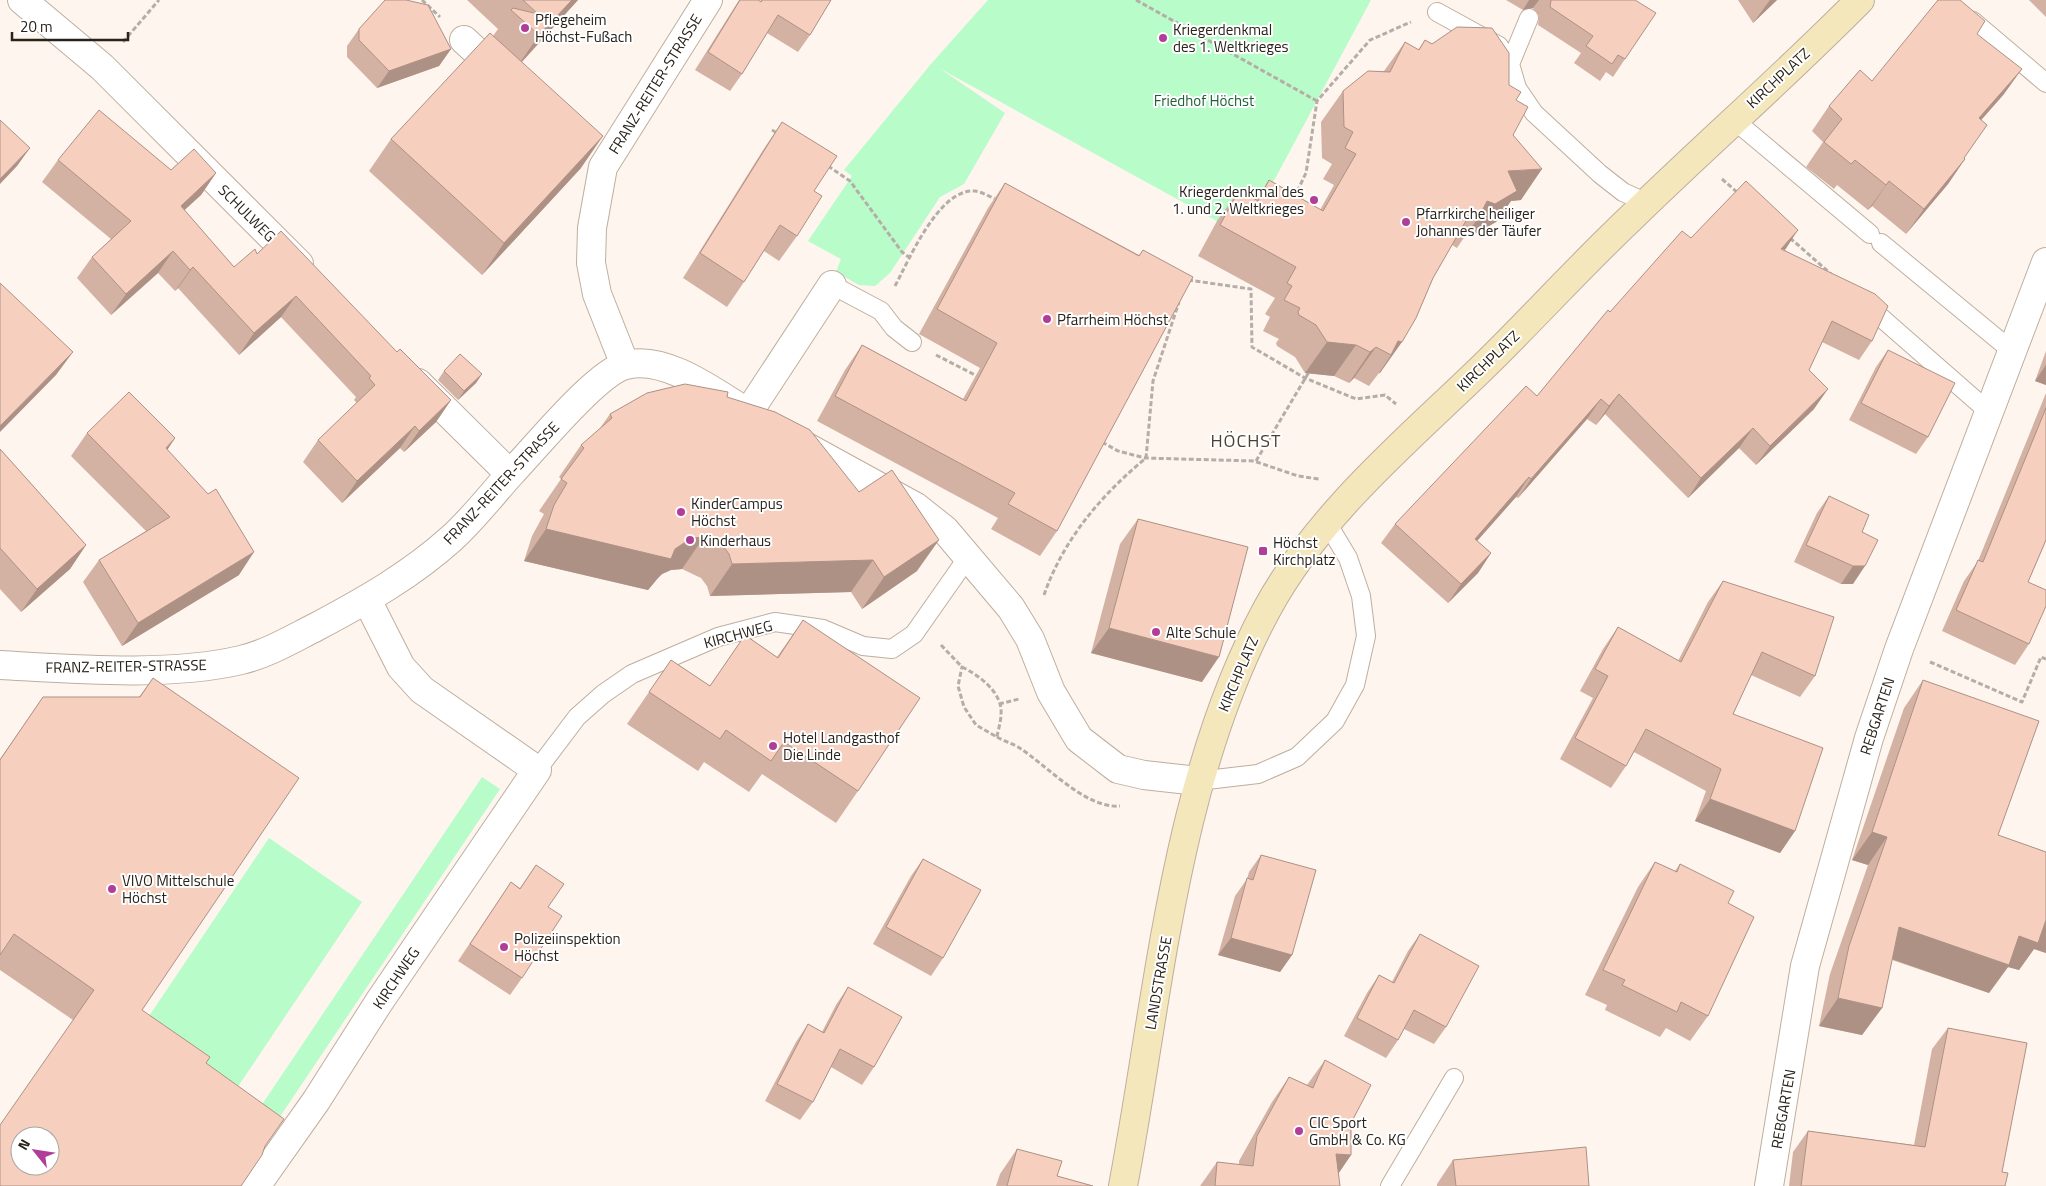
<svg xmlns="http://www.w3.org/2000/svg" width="2046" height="1186" viewBox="0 0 2046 1186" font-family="'Titillium Web',sans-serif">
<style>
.green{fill:#b7fcc9}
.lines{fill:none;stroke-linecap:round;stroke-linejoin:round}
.lane-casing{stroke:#bfae9e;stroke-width:20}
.street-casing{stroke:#bfae9e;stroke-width:30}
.secondary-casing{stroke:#bfae9e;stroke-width:30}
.path{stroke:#b5aea7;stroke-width:3;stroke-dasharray:5 2.5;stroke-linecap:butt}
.lane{stroke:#fff;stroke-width:18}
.street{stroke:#fff;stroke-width:28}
.secondary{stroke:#f4e7bc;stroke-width:28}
.wall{fill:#d4b2a3}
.shaded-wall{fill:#ad9185}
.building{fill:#f7cfbe;stroke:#ad9185;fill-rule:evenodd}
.poi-dot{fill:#b03e99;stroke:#fff;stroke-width:2}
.labels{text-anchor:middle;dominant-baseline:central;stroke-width:4;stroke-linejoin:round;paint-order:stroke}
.poi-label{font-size:15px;fill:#28221b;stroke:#fff;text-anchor:start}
.street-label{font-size:15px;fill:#28221b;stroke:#fff}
.park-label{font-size:15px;fill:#205f37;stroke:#fff}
.quarter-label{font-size:18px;letter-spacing:1px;fill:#4d3f31;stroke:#fff}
</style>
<rect width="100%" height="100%" fill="#fdf5ee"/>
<path class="green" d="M988 0H1371L1255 216 1237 232 939 68 1005 113 964 184 940 197 890 273 875 286 859 285 836 272 841 259 808 241 852 176 844 170 931 64Z
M482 777 500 789 277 1121 259 1109Z
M269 838 362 902 235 1091 141 1028Z"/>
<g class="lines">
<g class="lane-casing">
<path id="lane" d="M1437 12 1499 46 1510 64 1517 88 1534 113 1600 174 1623 192 1647 203
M1973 21 2046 83
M1510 64 1529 18
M1734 120 1870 234
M1881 243 2012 351
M832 285 881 311 894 328 912 342
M1869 307 1989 412
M537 770 577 717 603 694 632 674 718 637 775 622 823 629 863 646 892 649 914 634 968 557
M1198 781 1258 774 1297 757 1335 721 1355 685 1366 636 1361 596 1348 558 1327 523
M1390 1186 1454 1078"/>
</g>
<g class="street-casing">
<path id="street" d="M22 0 102 67 299 264
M464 40 502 75
M625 365 597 294 591 263 592 228 603 167 708 0
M418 383 510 474
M748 413 832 285
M803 445 916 507 945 530 1011 608 1030 639 1051 692 1079 739 1118 769 1144 775 1198 781
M0 665C74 669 169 677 241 660 267 654 292 639 316 627 365 601 411 575 452 538 474 518 493 493 513 471 536 447 597 372 626 365 663 355 710 389 740 408
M256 1186 316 1101 379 1002 537 770 422 690 401 667 367 600
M1769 1186 1805 966 1869 738 1899 649 2046 262"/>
</g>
<g class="secondary-casing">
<path id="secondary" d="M1123 1186C1159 997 1174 781 1267 609 1319 513 1407 441 1484 366 1535 316 1582 264 1633 216 1708 143 1787 74 1860 0"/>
</g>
<path class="path" d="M422 0 440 17
M1136 0 1317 101
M123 42 159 0
M772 130 779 134
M828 166 850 181 902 252 910 258
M1722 179 1738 193
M1294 198 1306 173 1317 101 1370 40 1411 22
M1790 238 1831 274
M1188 280 1251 289 1252 347 1305 378 1356 399 1385 395 1396 404
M895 286C909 260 939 188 975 191 982 192 991 197 997 200
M936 355 977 376
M1102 442 1118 451 1145 458 1254 461 1298 476 1319 479
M1256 461 1309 372
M1044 595C1063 540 1101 495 1146 458L1153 381 1179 302
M941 645 962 667
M1930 662 2022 702 2041 657 2046 659
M962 667C979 675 1003 693 1001 714 1001 722 998 730 997 737L976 725 964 707 958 686Z
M999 704 1019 699
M997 737C1004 741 1011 743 1018 747 1047 765 1085 809 1120 806"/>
<use href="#lane" class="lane"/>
<use href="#street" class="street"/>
<use href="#secondary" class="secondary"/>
</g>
<path class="wall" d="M467 0H578L522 62 581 168 482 275 369 171 391 139 493 36 498 29Z
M739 0H758L760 1 761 0H831L810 35 798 52 767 33 742 74 730 91 695 70Z
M1506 0H1635L1625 59 1613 77 1606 72 1600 81 1574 63 1581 53 1538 25 1539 16 1533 8 1523 10Z
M1738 0H1777L1753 23Z
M2029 0H2046V17Z
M359 29 451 49 439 66 377 88 347 57V46Z
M1977 34 2004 94 1981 120 1964 158 1965 159 1948 184 1906 234 1872 206 1868 210 1837 185 1834 189 1806 167 1823 142 1812 131 1829 106 1872 81Z
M1425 40 1509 85 1516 100 1513 135 1521 200 1511 201 1496 222 1473 235 1467 233 1457 248 1452 245 1433 278 1416 318 1380 373H1379L1369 386 1354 378 1349 383 1334 376 1305 373 1295 357 1277 346 1276 343 1279 339 1263 331 1270 317 1265 314 1275 298 1198 256 1217 221 1239 190 1256 199 1269 180 1320 210 1334 185 1323 179 1332 164 1322 158 1321 122 1343 91 1384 71 1405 42 1418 50Z
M782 122 814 191 797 236 779 261 764 251 744 282 727 307 683 278 765 147Z
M58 160 171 170 216 173 201 195 184 210 234 267 257 254 397 352 451 400 436 422 404 452 400 448 342 503 303 462 318 440 357 403 354 400 356 397 281 317 239 355 178 288 175 291 158 273 111 315 77 278 92 257 111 239 42 182Z
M1005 183 1139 255 1143 250 1057 531 1040 556 991 529 998 518 817 421 845 370 862 345 963 399 980 368 919 334 988 208Z
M1691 238 1785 250 1872 341 1859 360 1822 342 1809 370 1814 409 1756 465 1739 448 1688 498 1605 414 1596 425 1587 419 1518 498 1516 497 1477 541 1491 553 1478 573 1448 603 1381 543 1395 524 1537 396 1610 312Z
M1888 350 1928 437 1916 454 1849 420 1876 367Z
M2046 351V385L2035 381Z
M444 371 482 374 476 383 458 400 438 380Z
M2046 393V540L2028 582 2029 644 2015 665 1942 631 1964 581 1978 561Z
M727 397 917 571 862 609 851 592 710 596 707 586 701 578 682 569 671 570 662 574 658 578 648 590 524 561 532 536 544 514 539 511 561 479 559 477 581 445 598 431 610 414Z
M87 433 175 438 167 450 239 575 122 646 83 582 99 560 146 531 71 456Z
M0 449 86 545 70 569 21 612 0 589Z
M1829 496 1862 532 1853 584H1841L1794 562 1817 513Z
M1138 519 1202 682 1091 653 1120 544Z
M1723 581 1815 676 1800 697 1751 675 1733 714 1795 831 1780 853 1695 821 1706 791 1634 752 1626 766 1611 788 1560 759 1593 698 1580 691 1603 649 1618 627 1678 661 1708 602Z
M803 620 858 791 836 823 762 774 749 792 704 762 698 771 627 724 671 660 710 686 745 635 777 657Z
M153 678 142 1010 206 1063 265 1147 73 1020 0 970V759L43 697H139Z
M1923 680 1998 835 2046 852V953L2034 949 2019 970 2008 967 1989 993 1892 960 1882 1008 1862 1035 1819 1026 1830 974 1868 865 1852 860 1904 708Z
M1261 855 1292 955 1280 972 1218 955 1235 896 1247 879 1249 872Z
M923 859 943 958 931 976 873 944 911 876Z
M1655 862 1675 871 1680 864 1728 903 1708 1016 1690 1041 1666 1028 1660 1037 1605 1010 1607 1005 1585 995 1638 887Z
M536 865 548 907 522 978 510 995 458 961 511 882 520 888Z
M1420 934 1446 1027 1434 1044 1404 1029 1398 1040 1386 1058 1344 1036 1367 993 1379 975 1392 982 1408 951Z
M848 987 874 1067 862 1085 831 1067 813 1102 800 1120 765 1101 796 1042 808 1024 822 1032 836 1005Z
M1948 1028 2002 1172 2005 1186H1789L1793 1152 1808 1131 1914 1145 1932 1049Z
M1325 1060 1351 1123V1155L1338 1174 1340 1186H1200L1217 1162 1239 1165V1161L1272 1102 1289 1077 1307 1085Z
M1017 1149 1057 1176 1093 1186H996L1000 1174Z
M1453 1160 1589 1186H1437V1184Z"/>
<path class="shaded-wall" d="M572 0H578L517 67 539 35Z
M1529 0H1539L1533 8 1523 10Z
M1770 0H1777L1753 23Z
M451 49 439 66 377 88 389 71Z
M2022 69 2004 94 1961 143 1979 118Z
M603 136 581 168 482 275 504 243Z
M30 148 17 166 0 184V179Z
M1965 159 1948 184 1906 234 1924 209Z
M1542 169 1521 200 1511 201 1496 222 1473 235 1467 233 1479 217 1477 216 1508 171Z
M216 173 201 195 165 228 181 206Z
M1889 181 1872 206 1868 210 1886 185Z
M1798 230 1785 250 1781 249Z
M173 251 158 273 111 315 126 294Z
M193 267 178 288 175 291 190 270Z
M296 296 281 317 239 355 254 333Z
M1398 341 1402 342 1380 373H1379L1391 355Z
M1327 342 1356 345 1334 376 1305 373Z
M1376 347 1354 378 1349 383 1370 352Z
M73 352 56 375 0 432V426Z
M2046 365V385L2035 381Z
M482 374 476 383 458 400 464 391Z
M1828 389 1814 409 1756 465 1770 446Z
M1619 394 1605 414 1596 425 1609 406Z
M1601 399 1587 419 1518 498 1531 479Z
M451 400 436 422 404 452 419 431Z
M415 426 400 448 342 503 357 481Z
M1753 428 1739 448 1688 498 1701 478Z
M175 438 160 461 166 448Z
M1529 477 1516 497 1462 558 1475 539Z
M546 529 675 549 684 543 693 538 704 537 682 569 671 570 662 574 658 578 648 590 524 561Z
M939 540 917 571 862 609 884 577Z
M86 545 70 569 21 612 37 589Z
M254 552 239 575 122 646 138 623Z
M1491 553 1478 573 1448 603 1461 584Z
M873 560 851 592 710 596 732 564Z
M1853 566H1865L1853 584H1841Z
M1109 628 1219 657 1202 682 1091 653Z
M1710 799 1795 831 1780 853 1695 821Z
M1872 832 1887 837 1868 865 1852 860Z
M2046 919V953L2034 949 2019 970 2008 967 1989 993 1880 955 1899 927 2019 936Z
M1231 938 1292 955 1280 972 1218 955Z
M1838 998 1882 1008 1862 1035 1819 1026Z
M1336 1154 1351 1155 1334 1180Z"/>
<path class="building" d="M385 0H406L428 5 451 49 389 71 359 40V29Z
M523 0H572L539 35 511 10 513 8 538 14Z
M740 0H758L761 2 762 0H831L810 35 778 15 742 74 708 52Z
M1551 0H1635L1656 13 1625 59 1618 55 1612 64 1586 46 1593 36 1550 7Z
M1938 0H1960L1985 21 1977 34 2022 69 1979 118 1987 125 1964 158 1965 159 1924 209 1889 181 1886 185 1855 160 1851 164 1824 142 1842 119 1829 106 1860 70 1872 81Z
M1457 27 1492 28 1509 53V85L1521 92 1516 100 1528 107 1513 135 1542 169 1508 171 1517 191 1495 204 1487 201 1479 217 1471 212 1433 278 1416 318 1402 342 1398 341 1391 355 1376 347 1370 352 1356 345 1327 342 1316 325 1299 315 1298 312 1300 308 1284 300 1292 286 1287 283 1296 267 1220 225 1239 190 1258 201 1269 180 1323 211 1356 154 1345 148 1353 132 1344 127 1343 91 1368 71 1390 72 1405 42 1419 50 1425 40 1432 44Z
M490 33 603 136 504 243 391 139Z
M99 110 171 170 194 149 216 173 181 206 234 267 255 249 257 254 281 231 397 352 400 349 451 400 419 431 415 426 357 481 318 440 375 385 369 378 371 376 296 296 254 333 193 267 190 270 173 251 126 294 92 257 131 221 58 160Z
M0 120 30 148 0 179Z
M782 122 837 156 814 191 822 196 797 236 780 225 744 282 700 253Z
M1746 181 1798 230 1781 249 1875 294 1888 306 1872 341 1832 321 1809 370 1828 389 1770 446 1753 428 1701 478 1619 394 1609 406 1601 399 1531 479 1529 477 1475 539 1491 553 1461 584 1395 524 1526 386 1537 396 1608 310 1610 312 1682 231 1691 238Z
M1005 183 1139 256 1143 250 1193 277 1057 531 1008 504 1015 493 835 396 862 345 966 401 997 343 937 309Z
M0 283 73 352 0 426Z
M1888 350 1955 383 1928 437 1861 403Z
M460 354 482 374 464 391 444 371Z
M685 384 728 392 727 397 775 412 810 430 859 492 892 470 939 540 884 577 873 560 732 564 729 554 723 546 704 537 693 538 684 543 675 549 671 559 546 529 554 505 567 483 561 479 584 448 581 445 612 418 610 414 647 393Z
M129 392 175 438 166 448 208 494 216 489 254 552 138 623 99 560 170 517 87 433Z
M2046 408V540L2028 582 2046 590V606L2029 644 1956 610 1978 560 1983 562Z
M0 449 86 545 37 589 0 548Z
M1829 496 1869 515 1862 532 1878 540 1865 566H1853L1806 545Z
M1138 519 1248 547 1219 657 1109 628Z
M1723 581 1834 617 1815 676 1762 652 1733 714 1823 748 1795 831 1710 799 1721 769 1646 729 1626 766 1575 738 1608 676 1595 669 1618 627 1681 662Z
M803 620 920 698 858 791 784 742 771 761 726 730 720 739 649 692 671 660 710 686 745 635 778 658Z
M153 678 299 778 142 1010 210 1057 206 1063 284 1119 265 1146 262 1155 241 1186H0V1125L94 990 14 934 0 955V760L43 697H140ZM20 1136H50V1166H20Z
M1923 680 2039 721 1998 835 2046 852V920L2038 943 2019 936 2009 965 1899 927 1882 1008 1838 998 1849 946 1887 837 1872 832Z
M1261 855 1316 870 1292 955 1231 938 1247 878 1253 880Z
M923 859 981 890 943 958 886 927Z
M1655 862 1677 872 1680 864 1734 891 1728 903 1754 917 1708 1016 1681 1002 1677 1012 1622 985 1625 980 1603 970Z
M536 865 564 884 548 907 562 916 522 978 470 944 511 882 520 889Z
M1420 934 1479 966 1446 1027 1414 1010 1398 1040 1357 1018 1379 975 1394 983Z
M848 987 902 1017 874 1067 840 1049 813 1102 777 1084 808 1024 824 1033Z
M1948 1028 2027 1043 2002 1172 2008 1173 2005 1186H1801L1808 1131 1925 1147Z
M1325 1060 1371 1085 1351 1123V1155L1336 1154 1340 1186H1215L1217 1162 1253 1166 1257 1136 1289 1077 1313 1088Z
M1586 1147 1589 1186H1456L1453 1160Z
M1017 1149 1062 1161 1057 1176 1093 1186H1007Z"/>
<g class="poi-dot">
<circle cx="525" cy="28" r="5"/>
<circle cx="1163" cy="38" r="5"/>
<circle cx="1314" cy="200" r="5"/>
<circle cx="1406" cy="222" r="5"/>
<circle cx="1047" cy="319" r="5"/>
<circle cx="681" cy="512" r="5"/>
<circle cx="690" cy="540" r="5"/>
<rect x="1258" y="546" width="10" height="10" rx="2.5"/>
<circle cx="1156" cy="632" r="5"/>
<circle cx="773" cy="746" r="5"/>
<circle cx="112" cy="889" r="5"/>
<circle cx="504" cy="947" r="5"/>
<circle cx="1299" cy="1131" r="5"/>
</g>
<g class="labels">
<g class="poi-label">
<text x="535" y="19">Pflegeheim<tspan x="535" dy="17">Höchst-Fußach</tspan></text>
<text x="1173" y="29">Kriegerdenkmal<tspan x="1173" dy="17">des 1. Weltkrieges</tspan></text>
<text x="1304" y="191" text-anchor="end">Kriegerdenkmal des<tspan x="1304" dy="17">1. und 2. Weltkrieges</tspan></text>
<text x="1416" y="213">Pfarrkirche heiliger<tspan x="1416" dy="17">Johannes der Täufer</tspan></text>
<text x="1057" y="319">Pfarrheim Höchst</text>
<text x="691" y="503">KinderCampus<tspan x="691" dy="17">Höchst</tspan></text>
<text x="700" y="540">Kinderhaus</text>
<text x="1273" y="542">Höchst<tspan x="1273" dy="17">Kirchplatz</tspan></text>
<text x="1166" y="632">Alte Schule</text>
<text x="783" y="737">Hotel Landgasthof<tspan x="783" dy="17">Die Linde</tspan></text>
<text x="122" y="880">VIVO Mittelschule<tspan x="122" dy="17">Höchst</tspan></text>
<text x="514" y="938">Polizeiinspektion<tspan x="514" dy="17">Höchst</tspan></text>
<text x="1309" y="1122">CIC Sport<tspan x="1309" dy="17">GmbH &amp; Co. KG</tspan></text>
</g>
<g class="street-label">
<text transform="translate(1778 78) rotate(-43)">KIRCHPLATZ</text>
<text transform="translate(655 84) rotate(-58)">FRANZ-REITER-STRASSE</text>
<text transform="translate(247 213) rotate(45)">SCHULWEG</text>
<text transform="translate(1488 361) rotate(-44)">KIRCHPLATZ</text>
<text transform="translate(501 483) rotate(-47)">FRANZ-REITER-STRASSE</text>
<text transform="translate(738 634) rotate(-15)">KIRCHWEG</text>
<text transform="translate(126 666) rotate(-1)">FRANZ-REITER-STRASSE</text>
<text transform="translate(1238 674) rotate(-67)">KIRCHPLATZ</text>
<text transform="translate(1877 716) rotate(-72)">REBGARTEN</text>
<text transform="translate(396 978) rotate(-56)">KIRCHWEG</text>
<text transform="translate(1158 983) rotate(-80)">LANDSTRASSE</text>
<text transform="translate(1783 1109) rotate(-80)">REBGARTEN</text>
</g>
<g class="park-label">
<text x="1204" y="100">Friedhof Höchst</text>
</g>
<g class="quarter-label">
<text x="1246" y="440">HÖCHST</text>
</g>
</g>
<g transform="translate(35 1151) rotate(300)"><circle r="24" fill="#ffffff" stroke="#a9a7a4"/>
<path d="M0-4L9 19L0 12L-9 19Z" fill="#b03e99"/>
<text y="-8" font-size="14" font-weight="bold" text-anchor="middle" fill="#28221b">N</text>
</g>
<path d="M12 32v8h116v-8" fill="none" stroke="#28221b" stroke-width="2.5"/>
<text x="20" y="32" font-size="15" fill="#28221b" stroke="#ffffff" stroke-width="4" paint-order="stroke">20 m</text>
</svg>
